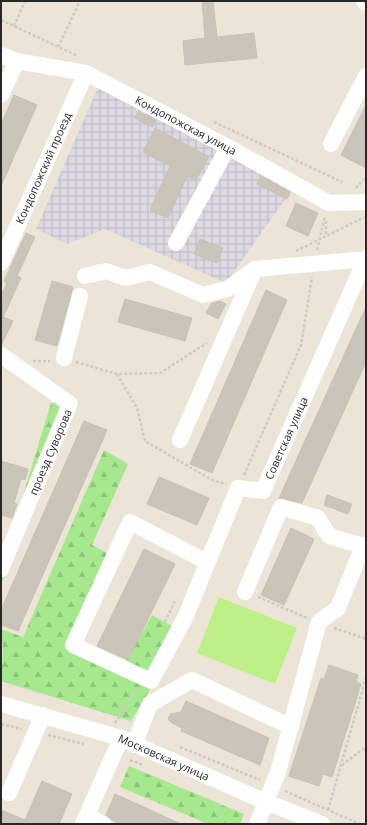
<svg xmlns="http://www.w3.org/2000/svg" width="367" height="825" viewBox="0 0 367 825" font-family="'Open Sans',sans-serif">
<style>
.industrial{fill:url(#industrial-grid)}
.forest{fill:url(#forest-firs)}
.pitch{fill:#bdf188}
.building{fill:#cac4bb;stroke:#c7c1b1}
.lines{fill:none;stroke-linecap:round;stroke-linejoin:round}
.path{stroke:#cbcbcb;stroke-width:2.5;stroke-dasharray:3 2;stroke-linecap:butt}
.minor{stroke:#fff;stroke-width:16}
.labels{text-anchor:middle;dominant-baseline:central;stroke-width:3;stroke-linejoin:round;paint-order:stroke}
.street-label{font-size:11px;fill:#282828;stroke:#fff}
</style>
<defs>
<pattern id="industrial-grid" width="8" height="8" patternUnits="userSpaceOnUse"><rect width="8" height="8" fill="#ddd9e3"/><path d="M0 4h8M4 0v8" fill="none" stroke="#bebac3"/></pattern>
<pattern id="forest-firs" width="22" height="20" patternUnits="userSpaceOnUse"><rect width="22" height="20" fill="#a6e88e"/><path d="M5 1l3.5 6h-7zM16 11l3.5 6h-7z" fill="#8fc77a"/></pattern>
</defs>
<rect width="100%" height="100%" fill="#ece5d7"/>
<path class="industrial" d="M100 83 293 188 226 283 105 229 67 244 36 229Z"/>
<path class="forest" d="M51 403 79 404 1 584V552L14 525Z
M104 450 128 464 92 545 118 559 81 644 125 663 152 615 184 633 131 721 1 681 3 650 1 629 23 637Z
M129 766 244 814 240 824H208L120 787Z"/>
<path class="pitch" d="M219 597 297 628 275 684 197 653Z"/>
<path class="building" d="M202 1H213L217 37 254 33 257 58 185 65 183 41 205 38Z
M14 95 37 105 1 186V124Z
M366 105V168L341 155Z
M138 111 155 120 152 127 135 118Z
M155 128 209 157 196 180 187 176 168 218 150 210 170 166 143 152Z
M261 176 290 192 287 199 257 184Z
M296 203 318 213 308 236 286 226Z
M26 233 35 237 17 276 21 278 3 317 13 321 1 346V295L7 283 4 281Z
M200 239 223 248 217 263 194 254Z
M52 281 73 287 57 346 35 340Z
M266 290 287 300 212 473 190 464Z
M125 299 192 318 185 341 118 322Z
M220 301 226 304 218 319 206 313 212 303Z
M366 307V362L302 503 279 498Z
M84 421 107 430 18 631 1 625V610Z
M1 461 28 469 25 480 21 479 14 503 17 504 12 518 1 515Z
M159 477 209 498 197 525 147 504Z
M327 495 352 504 348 514 324 505Z
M291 528 314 539 284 605 261 595Z
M144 549 175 564 128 660 97 646Z
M329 665 358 675 356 682 361 684 332 777 323 774 319 786 289 776 321 678 324 679Z
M186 701 269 738 260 765 181 731 182 728 172 723 168 719 170 714 181 712Z
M42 781 72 794 59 824H1V810L25 820Z
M115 794 181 824H120L112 820 106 815Z"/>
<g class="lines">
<path class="path" d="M1 20 78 56
M14 26 25 1
M58 47 80 1
M214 122 342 182
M356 188 366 177
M326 221V236
M317 250 325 216
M296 251 365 217
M33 361H50
M76 362 117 374 160 373 207 343
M117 374 137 408 145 441 212 480 226 484
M244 475 301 345 312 277
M258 597 307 618
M165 622 176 599
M334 628 366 639
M115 723 136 689
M1 724 22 729
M48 735 84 744
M180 747 260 780
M130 760 143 765
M342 765 366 747
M285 791 360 824
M328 810 366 678"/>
<path class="minor" d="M364 1 366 2
M1 55 17 61 86 73 228 147 329 203 366 202
M1 95 17 61
M331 144 366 76
M176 243 228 147
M1 263 86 73
M85 276 106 271 126 278 150 272 203 295 227 289 255 269 366 259
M1 355 70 404 1 569
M64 358 80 296
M180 440 254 271
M207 562 130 522 73 645 151 681 185 618 238 488 263 491 366 258
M245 592 281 507 318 518 329 536 363 546 366 545
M1 704 121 738 266 802 322 824
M134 745 150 704 192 680 291 727
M9 793 43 715
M87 816 103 824
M83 824 121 738
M257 824 278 772 319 622 338 608 363 546"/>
</g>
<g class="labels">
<g class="street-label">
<text transform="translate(186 125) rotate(28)">Кондопожская улица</text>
<text transform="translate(43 168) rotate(-66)">Кондопожский проезд</text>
<text transform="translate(286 438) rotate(-66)">Советская улица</text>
<text transform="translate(50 452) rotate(-67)">проезд Суворова</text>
<text transform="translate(164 757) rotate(24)">Московская улица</text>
</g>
</g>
<rect width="367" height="825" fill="none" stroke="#282828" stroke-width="4"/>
</svg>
